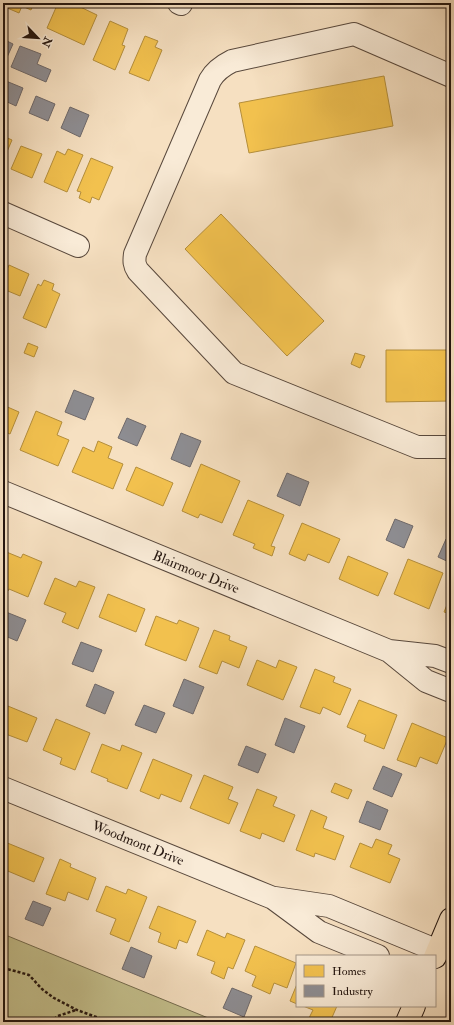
<svg xmlns="http://www.w3.org/2000/svg" width="454" height="1025" viewBox="0 0 454 1025" font-family="'IM FELL Double Pica',serif">
<style>
.green{fill:#c4c08d;stroke:#746b4e}
.homes{fill:#f2c14e;stroke:#b48e3b}
.industry{fill:#8d8d92;stroke:#6e696b}
.lines{fill:none;stroke-linecap:round;stroke-linejoin:round}
.minor-casing{stroke:#58483c;stroke-width:24}
.major-casing{stroke:#241610;stroke-width:24}
.path{stroke:#241610;stroke-width:2.5;stroke-dasharray:3 2;stroke-linecap:butt}
.minor{stroke:#f9ebd7;stroke-width:22}
.major{stroke:#f6e0c1;stroke-width:22}
.labels{text-anchor:middle;dominant-baseline:central;stroke-width:4;stroke-linejoin:round;paint-order:stroke}
.street-label{font-size:14px;fill:#241610;stroke:#f9ebd7}
</style>
<rect width="100%" height="100%" fill="#f6e0c1"/>
<filter id="stains"><feTurbulence type="fractalNoise" baseFrequency=".005" numOctaves="4"/><feColorMatrix values="0 0 0 0 .2 0 0 0 0 .09 0 0 0 0 .02 0 0 0 .5 -.17"/></filter>
<radialGradient id="worn" r=".72"><stop offset=".6" stop-color="#630" stop-opacity="0"/><stop offset="1" stop-color="#630" stop-opacity=".3"/></radialGradient>
<path class="green" d="M3 934 218 1022H3Z"/>
<path class="homes" d="M6 3H34L31 10 22 6 19 13 5 7Z
M58 3H72L97 15 84 45 47 28Z
M110 21 128 29 122 45 125 46 115 70 93 60Z
M145 36 158 41 155 47 162 50 149 81 129 73Z
M384 76 393 126 249 153 239 103Z
M3 136 12 140 3 161Z
M21 146 42 154 32 178 11 169Z
M68 149 83 155 67 192 44 182 57 151 65 155Z
M91 158 113 167 99 200 92 197 90 203 79 198 81 192 77 191Z
M221 214 324 321 287 356 185 249Z
M9 265 29 274 20 296 3 289V279Z
M44 280 54 284 52 290 60 294 46 328 23 318 38 284 41 286Z
M28 343 38 347 34 357 24 353Z
M386 350H451V401L386 402Z
M355 353 365 356 360 368 351 364Z
M3 405 19 412 10 434 3 431Z
M36 411 62 422 57 435 69 440 58 466 20 450Z
M98 441 112 447 108 458 123 464 113 489 72 472 83 447 94 452Z
M201 464 240 481 222 523 200 514 198 518 182 511Z
M136 467 173 483 163 506 126 490Z
M248 500 284 515 271 546 275 547 272 556 253 548 255 544 233 535Z
M302 523 340 539 329 563 308 554 305 561 289 554Z
M4 551 21 558 23 554 42 562 28 597 9 589 8 591 3 589V553Z
M348 556 388 573 378 596 339 579Z
M408 559 443 573 429 609 394 594Z
M55 578 76 587 79 581 95 587 78 629 62 622 66 613 44 604Z
M108 594 145 609 136 632 99 617Z
M451 595V614L444 612Z
M156 616 177 624 179 620 199 628 186 661 145 645Z
M214 630 230 636 229 640 247 647 239 668 222 661 217 674 199 667Z
M257 660 276 668 279 660 297 667 283 700 247 685Z
M315 669 335 677 333 682 351 689 340 715 323 707 320 714 300 707Z
M359 700 397 715 384 749 364 741 366 735 347 727Z
M3 704 37 718 27 742 3 733Z
M56 719 90 733 75 770 60 764 62 758 43 750Z
M412 723 448 738 437 764 420 757 416 767 397 760Z
M102 744 120 751 122 745 142 753 127 789 107 781 108 779 91 772Z
M153 759 192 775 181 802 161 794 159 799 140 791Z
M204 775 233 787 228 799 238 803 229 824 190 808Z
M335 783 352 790 348 799 331 792Z
M257 789 277 797 273 806 295 815 284 842 262 833 260 839 240 831Z
M311 810 327 817 323 828 344 836 335 860 315 853 314 857 296 850Z
M376 839 392 845 388 854 400 859 390 883 350 867 360 843 372 848Z
M5 842 44 858 34 882 3 869V847Z
M60 859 71 864 70 867 96 878 88 900 68 892 65 901 46 894Z
M106 886 126 894 128 889 147 897 129 942 110 934 116 919 96 911Z
M158 906 196 921 187 943 179 940 176 949 158 942 161 933 149 928Z
M207 930 225 938 227 933 245 940 233 969 228 967 224 979 211 973 215 962 197 955Z
M255 946 296 963 287 988 274 983 270 994 252 986 256 976 245 971Z
M297 984V1004L290 1001Z
M303 1006H337L330 1022H321L309 1018 313 1010Z"/>
<path class="industry" d="M3 39 13 44 4 64H3Z
M20 46 41 54 37 64 51 70 46 82 11 67Z
M6 81 23 88 16 106 3 100V87Z
M36 96 55 104 48 121 29 113Z
M70 107 89 115 80 137 61 128Z
M74 390 94 398 85 420 65 412Z
M127 418 146 426 137 446 118 438Z
M181 433 201 441 190 467 171 459Z
M287 473 309 482 300 506 277 496Z
M395 519 413 526 404 548 386 540Z
M446 539 451 541V563L438 557Z
M6 612 26 620 17 641 3 635V619Z
M81 642 102 650 93 672 72 664Z
M184 679 204 687 193 714 173 706Z
M95 684 114 692 105 714 86 706Z
M144 705 165 713 156 733 135 725Z
M285 718 305 726 294 753 275 745Z
M246 746 266 754 258 773 238 765Z
M383 766 402 774 392 797 373 789Z
M367 801 388 810 380 830 359 822Z
M33 901 51 908 43 926 25 919Z
M131 947 152 956 144 978 122 969Z
M232 988 252 996 244 1017 223 1008Z"/>
<g class="lines">
<g class="minor-casing">
<path id="minor" d="M179 3 181 4
M451 76 354 34 232 61C222 66 215 71 210 80L135 254C134 261 134 265 138 271L234 373 417 447H451
M3 213 78 246
M3 492 389 651 426 681 451 691
M389 651 435 656 451 662
M3 788 273 898 319 932 378 956
M275 898 329 906 438 951"/>
</g>
<g class="major-casing">
<path id="major" d="M435 957 451 919
M407 1022 414 1006"/>
</g>
<path class="path" d="M3 968 15 971 29 975 42 989 54 998 77 1010 110 1022
M50 1022 58 1016 76 1010"/>
<use href="#minor" class="minor"/>
<use href="#major" class="major"/>
</g>
<g class="labels">
<g class="street-label">
<text transform="translate(196 572) rotate(22)">Blairmoor Drive</text>
<text transform="translate(138 843) rotate(22)">Woodmont Drive</text>
</g>
</g>
<rect width="454" height="1025" fill="none" stroke="#f6e0c1" stroke-width="16"/>
<rect x="4" y="4" width="446" height="1017" fill="none" stroke="#241610" stroke-width="2"/>
<rect x="8" y="8" width="438" height="1009" fill="none" stroke="#241610"/>
<rect x="296" y="955" width="140" height="52" fill="#f9ebd7" stroke="#a49687"/>
<rect x="304" y="965" width="20" height="12" fill="#f2c14e" stroke="#a49687"/>
<text x="332" y="975" font-size="12" fill="#241610">Homes</text>
<rect x="304" y="985" width="20" height="12" fill="#8d8d92" stroke="#a49687"/>
<text x="332" y="995" font-size="12" fill="#241610">Industry</text>
<g transform="translate(38 38) rotate(115)" stroke="#f9ebd7" stroke-width="3" paint-order="stroke">
<path d="M0-3L7 15L0 10L-7 15Z" fill="#241610"/>
<text y="-6" font-size="11" font-weight="bold" text-anchor="middle" fill="#241610">N</text>
</g>
<rect width="100%" height="100%" filter="url(#stains)"/>
<rect width="100%" height="100%" fill="url(#worn)"/>
</svg>
